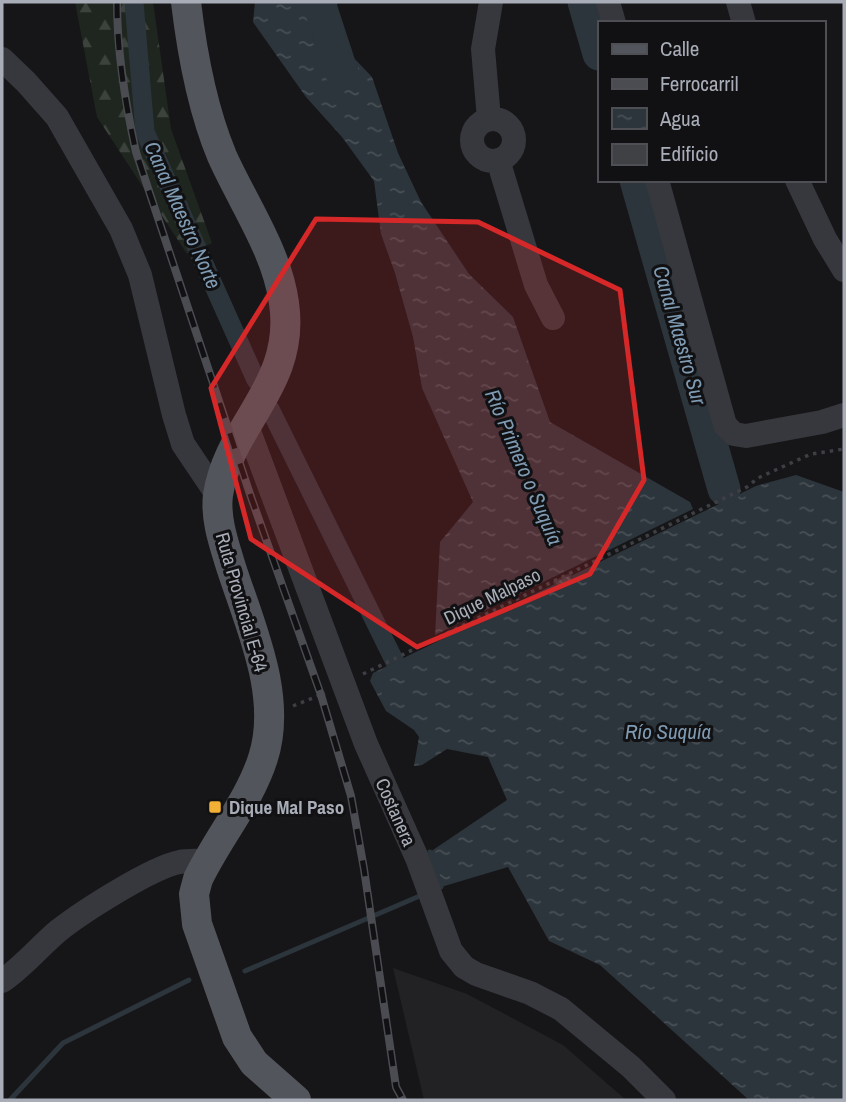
<svg xmlns="http://www.w3.org/2000/svg" width="846" height="1102" viewBox="0 0 846 1102" font-family="'Archivo Narrow',sans-serif">
<style>
.built{fill:#222225}
.forest{fill:url(#forest-firs)}
.water{fill:url(#water-ripples)}
.lines{fill:none;stroke-linecap:round;stroke-linejoin:round}
.stream{stroke:#2c353c;stroke-width:5}
.canal{stroke:#2c353c;stroke-width:19}
.river{stroke:#2c353c;stroke-width:33}
.building{fill:url(#building-back-hatch);stroke:#303034;stroke-width:2}
.path{stroke:#3d3f44;stroke-width:3.5;stroke-dasharray:3.5 5;stroke-linecap:butt}
.minor{stroke:#37383d;stroke-width:24}
.major{stroke:#53555c;stroke-width:30}
.rail-casing{stroke:#4a4c52;stroke-width:8}
.rail{stroke:#111113;stroke-width:5;stroke-dasharray:16;stroke-linecap:butt}
.marked{fill:#d62828;fill-opacity:0.2;stroke:#d62828;stroke-width:5;stroke-linejoin:round}
.poi-dot{fill:#f2b134;stroke:#111113;stroke-width:2.5}
.labels{text-anchor:middle;dominant-baseline:central;stroke-width:6;stroke-linejoin:round;paint-order:stroke}
.street-label{font-size:19px;fill:#a8adb8;stroke:#111113}
.poi-label{font-size:19px;font-weight:bold;fill:#a8adb8;stroke:#111113;text-anchor:start}
.water-label{font-size:21px;font-style:italic;fill:#7f9bb3;stroke:#111113}
</style>
<defs>
<pattern id="forest-firs" width="22" height="20" patternUnits="userSpaceOnUse" patternTransform="scale(1.75)"><rect width="22" height="20" fill="#1e261f"/><path d="M5 1l3.5 6h-7zM16 11l3.5 6h-7z" fill="#3c433d"/></pattern>
<pattern id="water-ripples" width="26" height="14" patternUnits="userSpaceOnUse" patternTransform="scale(1.75)"><rect width="26" height="14" fill="#2c353c"/><path d="M2 4q2-2 4 0t4 0M15 11q2-2 4 0t4 0" fill="none" stroke="#485056"/></pattern>
<pattern id="building-back-hatch" width="6" height="6" patternUnits="userSpaceOnUse" patternTransform="scale(1.75)"><rect width="6" height="6" fill="#404145"/><path d="M-1 5l2 2M0 0l6 6M5-1l2 2" fill="none" stroke="#595a5e"/></pattern>
</defs>
<rect width="100%" height="100%" fill="#161618"/>
<path class="built" d="M393 968 467 994 563 1045 626 1100H424Z"/>
<path class="forest" d="M75 2H153L171 129 212 243 187 254 97 117Z"/>
<path class="water" d="M255 2H313L312 14 372 77 398 153 421 202 469 274 513 317 550 422 690 502 693 509 435 635 440 542 473 502 422 388 413 337 395 273 381 234 374 181 342 137 306 97 253 22Z
M796 475 844 492V1100H749L600 965 549 941 508 867 441 887 430 852 507 800 488 757 447 749 422 765 414 766 419 737 414 730 386 711 370 681 373 673 555 584 558 589 573 581 571 576 756 486Z"/>
<g class="lines">
<path class="stream" d="M430 852 441 887 434 890
M245 971 422 895
M10 1100 63 1043 189 980"/>
<path class="canal" d="M134 2 145 132 256 380
M270 409 395 662"/>
<path class="river" d="M321 2 320 6 342 73
M584 2 599 54
M636 180 724 489"/>
</g>
<path class="building" d="M570 574 573 581 558 588 554 582Z"/>
<g class="lines">
<path class="path" d="M363 674 747 487 758 478 811 454 844 449
M293 706 325 693"/>
<path class="minor" d="M608 2 614 23
M738 2 744 23
M2 59 26 82 57 117 121 229 140 275 174 415 183 444 218 496
M472 140a21 21 0 1 1 42 0a21 21 0 1 1-42 0Z
M489 119 483 49 491 2
M498 160 536 285 553 318
M657 180 725 425 734 434 746 436 822 422 844 415
M797 180 825 239 844 270
M247 426 366 744 417 858 451 951 464 967 476 974 530 993 561 1009 631 1067 664 1100
M2 981C23 967 39 947 58 931 82 912 152 867 180 862 188 860 198 861 207 861"/>
<path class="major" d="M186 2C192 53 202 108 222 156 243 203 277 251 284 303 296 386 229 423 218 495 215 519 224 544 231 567 250 626 283 696 263 758 250 800 217 839 198 879L194 894 197 924 237 1037 254 1063 296 1100"/>
<g class="rail-casing">
<path id="rail" d="M117 2C117 53 125 102 136 152L251 497 321 695 351 796 364 869 396 1087 403 1100"/>
</g>
<use href="#rail" class="rail"/>
</g>
<path class="marked" d="M316 219 478 222 620 290 644 480 590 574 417 647 251 539 211 388Z"/>
<rect class="poi-dot" x="208" y="800" width="14" height="14" rx="3.5"/>
<g class="labels">
<g class="street-label">
<text transform="translate(492 596) rotate(-26)">Dique Malpaso</text>
<text transform="translate(242 602) rotate(74)">Ruta Provincial E-64</text>
<text transform="translate(396 812) rotate(66)">Costanera</text>
</g>
<g class="poi-label">
<text x="229" y="807">Dique Mal Paso</text>
</g>
<g class="water-label">
<text transform="translate(183 215) rotate(66)">Canal Maestro Norte</text>
<text transform="translate(680 335) rotate(74)">Canal Maestro Sur</text>
<text transform="translate(524 467) rotate(67)">Río Primero o Suquía</text>
<text x="668" y="731">Río Suquía</text>
</g>
</g>
<rect width="846" height="1102" fill="none" stroke="#a8adb8" stroke-width="7"/>
<rect x="598" y="21" width="228" height="161" fill="#111113" stroke="#4d4f55" stroke-width="2"/>
<rect x="612" y="44" width="35" height="10" fill="#53555c" stroke="#4d4f55" stroke-width="2"/>
<text x="660" y="56" font-size="21" fill="#a8adb8">Calle</text>
<rect x="612" y="79" width="35" height="10" fill="#4a4c52" stroke="#4d4f55" stroke-width="2"/>
<text x="660" y="91" font-size="21" fill="#a8adb8">Ferrocarril</text>
<rect x="612" y="108" width="35" height="21" fill="url(#water-ripples)" stroke="#4d4f55" stroke-width="2"/>
<text x="660" y="126" font-size="21" fill="#a8adb8">Agua</text>
<rect x="612" y="144" width="35" height="21" fill="#404145" stroke="#4d4f55" stroke-width="2"/>
<text x="660" y="161" font-size="21" fill="#a8adb8">Edificio</text>
</svg>
